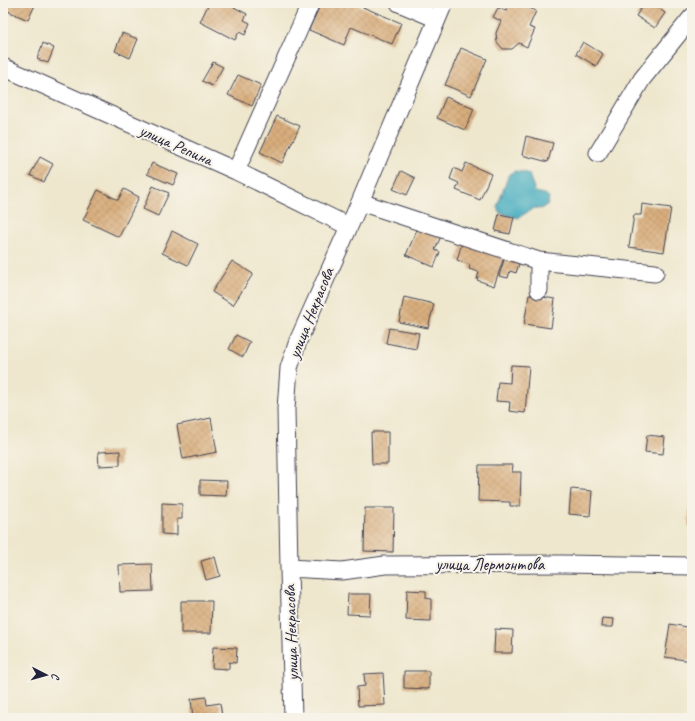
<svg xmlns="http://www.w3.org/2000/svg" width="695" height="721" viewBox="0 0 695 721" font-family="Caveat,sans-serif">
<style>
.water{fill:#3da9bd;stroke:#30667c}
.building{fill:url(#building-cross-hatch)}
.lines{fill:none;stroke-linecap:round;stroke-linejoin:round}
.minor-casing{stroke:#414051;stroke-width:19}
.minor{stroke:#fff;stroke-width:17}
.labels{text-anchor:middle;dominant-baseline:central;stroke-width:4;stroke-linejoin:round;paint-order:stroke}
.street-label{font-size:17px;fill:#22223b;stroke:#f7f3e8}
</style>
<defs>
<pattern id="building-cross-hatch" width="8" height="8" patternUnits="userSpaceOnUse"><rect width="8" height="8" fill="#d9ae7d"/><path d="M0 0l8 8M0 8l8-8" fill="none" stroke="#ba956d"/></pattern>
</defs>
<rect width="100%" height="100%" fill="#f7f3e8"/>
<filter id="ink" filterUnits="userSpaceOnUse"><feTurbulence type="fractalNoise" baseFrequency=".025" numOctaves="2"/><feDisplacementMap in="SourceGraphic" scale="8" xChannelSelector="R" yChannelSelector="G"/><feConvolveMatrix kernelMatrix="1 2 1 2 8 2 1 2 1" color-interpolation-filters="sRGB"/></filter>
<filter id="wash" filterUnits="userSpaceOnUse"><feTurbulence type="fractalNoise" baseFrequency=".012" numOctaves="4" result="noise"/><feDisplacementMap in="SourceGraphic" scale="16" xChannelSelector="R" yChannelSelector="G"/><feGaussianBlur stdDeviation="0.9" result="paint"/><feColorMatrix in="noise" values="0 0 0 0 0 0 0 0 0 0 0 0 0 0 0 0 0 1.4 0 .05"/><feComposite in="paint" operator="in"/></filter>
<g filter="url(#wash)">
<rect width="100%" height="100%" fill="#eee7cd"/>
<path class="water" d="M515 171 523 172 529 174 535 192 545 194 549 197 548 204 541 209 534 208 518 218 500 213 497 207 509 174Z"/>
<g id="blocks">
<path class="building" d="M8 3H36L28 20 5 10Z
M209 3H226L247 14 244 20 250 23 245 35 239 32 235 40 200 22Z
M321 3H353L401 23 392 44 351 27 344 45 309 30Z
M509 3H519L536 11 529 27 535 29 527 47 519 43 512 49H503L497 42 496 33 501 21 493 17 498 8 506 11Z
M644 3H659L657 7 665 13 655 28 636 16Z
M122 33 138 39 130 58 115 51Z
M583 42 603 54 596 66 576 54Z
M43 43 54 48 48 63 37 59Z
M461 48 487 59 471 96 445 85Z
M213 62 223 67 212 86 202 81Z
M238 75 261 85 252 106 228 95Z
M446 97 474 109 465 130 437 118Z
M277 116 300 126 282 163 260 152Z
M526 136 553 143 548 162 522 155Z
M40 157 53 164 44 182 30 175Z
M152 163 178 174 173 185 147 174Z
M466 163 491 174 480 200 456 190 459 183 450 179 454 168 462 172Z
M401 171 415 178 407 195 393 189Z
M153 186 169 193 158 216 143 209Z
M124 189 139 197 119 237 83 220 98 190 118 200Z
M642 204 671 208 664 252 629 247 634 215H641Z
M499 214 514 217 510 234 495 231Z
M418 227 441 236 435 250 440 252 434 267 406 255Z
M172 231 198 244 188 265 162 253Z
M462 243 504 257 494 286 477 280 479 272 469 269 470 265 457 260Z
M506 254 521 258 516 273 510 271 508 278 499 276Z
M232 261 253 274 233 305 212 292Z
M529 295 555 299 551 328 524 324Z
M404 297 434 304 428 328 399 322Z
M389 328 419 333 416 349 386 343Z
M236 335 250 342 243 357 229 349Z
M511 365 529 366 525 413 509 411 510 402 496 401 498 382 510 383Z
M211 418 217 452 183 459 177 425Z
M371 432H388V464H372Z
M647 435 665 437 663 454 645 452Z
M120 451V465L99 466 98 452Z
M479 465H513L512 472H521L520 506H510V502L478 501Z
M200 480 227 481 226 496 200 495Z
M571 489 592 491 590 516 569 514Z
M691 495H692V525H688Z
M162 503 182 504V519H177V535L162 534Z
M365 508H394L393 552 364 551Z
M215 557 220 576 206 580 201 561Z
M152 564 153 591 120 592 119 565Z
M407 590 426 591V598L431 599V621L406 620Z
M348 594H371L370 615 347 614Z
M181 601H212L211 633H181Z
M602 618 614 619 613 627H601Z
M670 624 692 628V661L665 657Z
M495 629 513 630 512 653H494Z
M213 647 237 648 236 663 229 662V669L212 668Z
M404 671H429V689L404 688Z
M383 673 385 705 358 706 357 687 365 686 364 674Z
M206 697 207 705 220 703 222 716 209 718H193L191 699Z"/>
</g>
</g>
<g filter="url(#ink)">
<use href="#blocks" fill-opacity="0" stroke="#414051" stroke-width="1"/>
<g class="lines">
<g class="minor-casing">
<path id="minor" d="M399 3 437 19
M3 67 236 171 348 226
M598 153 642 79 692 17
M236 171 309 7
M360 202 539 261V290
M539 261 655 273
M289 568 342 571 385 565 561 564 692 566
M293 718 289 568 286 409 289 368 298 341 360 202 444 3"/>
</g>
<use href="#minor" class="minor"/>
</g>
</g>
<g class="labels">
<g class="street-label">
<text transform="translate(176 145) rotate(24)">улица Репина</text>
<text transform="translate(311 313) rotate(-68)">улица Некрасова</text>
<text x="490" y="564">улица Лермонтова</text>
<text transform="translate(291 633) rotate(-92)">улица Некрасова</text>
</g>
</g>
<rect width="695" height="721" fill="none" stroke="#f7f3e8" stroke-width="16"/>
<g transform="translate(46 675) rotate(96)" stroke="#f7f3e8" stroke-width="3" paint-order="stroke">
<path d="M0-3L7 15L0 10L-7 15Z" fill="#22223b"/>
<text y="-6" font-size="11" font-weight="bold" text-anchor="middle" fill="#22223b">С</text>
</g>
</svg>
